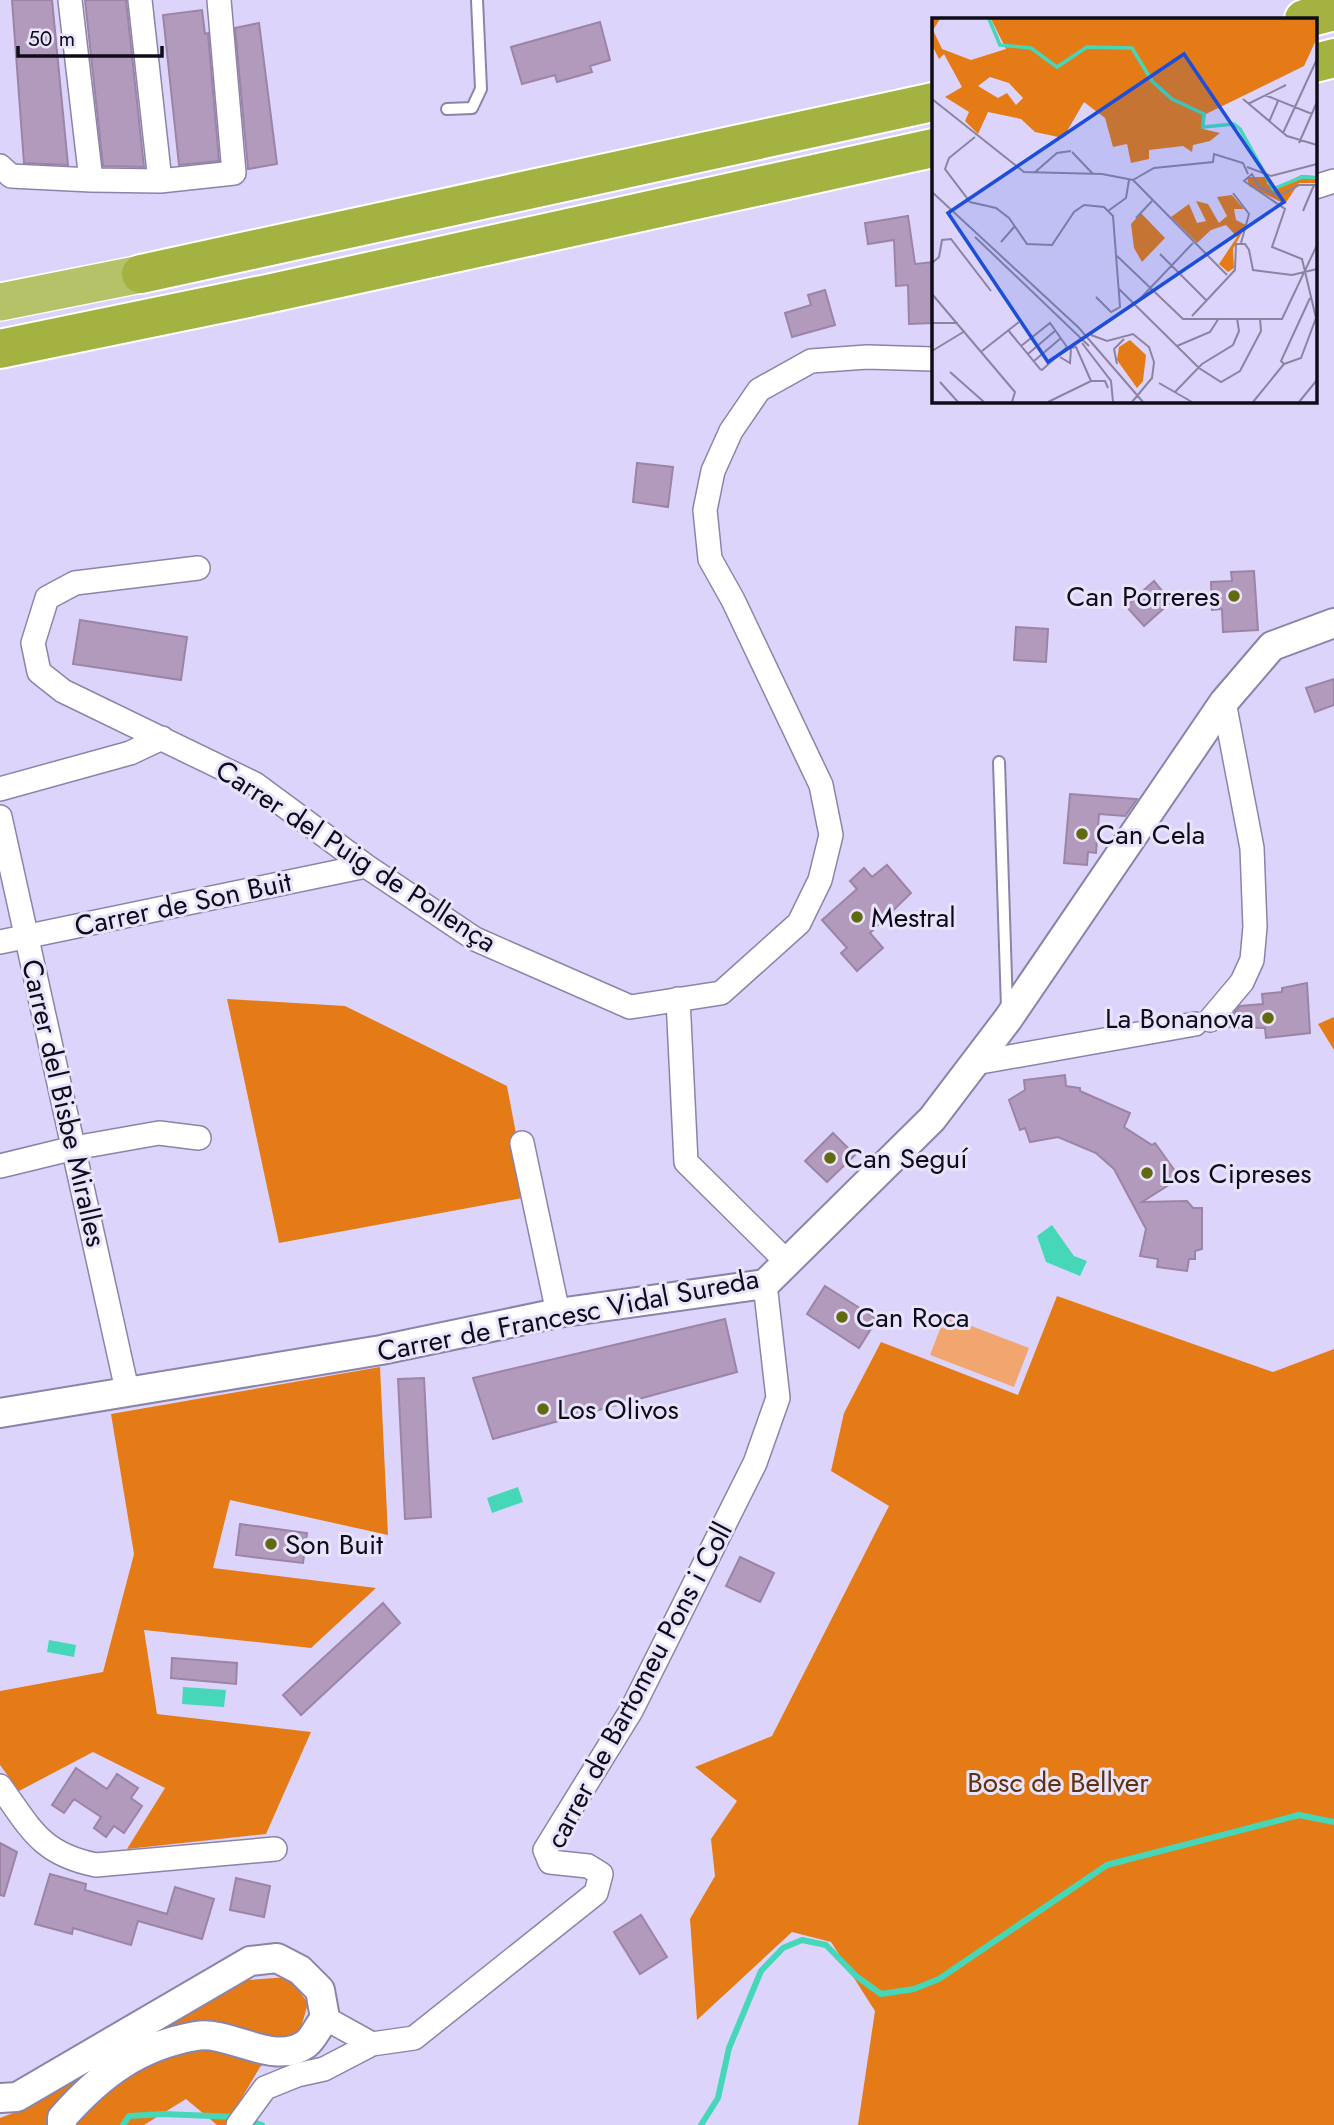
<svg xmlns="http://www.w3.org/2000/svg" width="1334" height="2125" viewBox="0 0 1334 2125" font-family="Jost,sans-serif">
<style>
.green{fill:#f1a670}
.forest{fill:#e47b17}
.water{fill:#46d7b9}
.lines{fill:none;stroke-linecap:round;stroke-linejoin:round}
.stream{stroke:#46d7b9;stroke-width:6}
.building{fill:#b29abc;stroke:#9b84a5;stroke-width:2}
.service-casing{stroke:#8c84a8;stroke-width:14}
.minor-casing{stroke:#8c84a8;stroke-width:26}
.tertiary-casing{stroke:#8c84a8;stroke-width:32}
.trunk-casing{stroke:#fff;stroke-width:40}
.motorway-casing{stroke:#fff;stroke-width:42}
.service{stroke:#fff;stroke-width:10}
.minor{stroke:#fff;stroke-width:23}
.tertiary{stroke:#fff;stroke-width:28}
.trunk{stroke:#b6c267;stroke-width:37}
.motorway{stroke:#a4b241;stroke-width:38}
.poi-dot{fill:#616a10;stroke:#e9e4fb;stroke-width:2.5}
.labels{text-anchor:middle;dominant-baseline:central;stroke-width:6;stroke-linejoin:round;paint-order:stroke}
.poi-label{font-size:28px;fill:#0f0c19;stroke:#e9e4fb;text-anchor:start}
.street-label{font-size:28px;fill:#0f0c19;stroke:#e9e4fb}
.park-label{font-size:28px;fill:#5c320f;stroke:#e9e4fb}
.inset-river{fill:none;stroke:#46d7b9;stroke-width:3.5}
.inset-road{fill:none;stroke:#8b84a1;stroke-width:2}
.view{fill:#1d4ed8;fill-opacity:0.15;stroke:#1d4ed8;stroke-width:3.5}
.inset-edge{fill:none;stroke:#0f0c19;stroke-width:3.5}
</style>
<rect width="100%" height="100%" fill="#ddd4fb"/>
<path class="green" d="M945 1316 1029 1348 1014 1387 930 1355Z"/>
<path class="forest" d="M227 999 345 1006 507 1086 528 1197 279 1243Z
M1334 1017V1050L1318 1024Z
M1057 1296 1273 1372 1334 1349V2125H858L875 2011 831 1942 792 1932 697 2020 690 1919 715 1876 711 1839 737 1801 695 1767 772 1736 889 1506 831 1471 844 1413 881 1342 1018 1395Z
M380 1367 388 1535 230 1500 213 1568 376 1588 311 1648 144 1630 157 1714 311 1732 266 1834 127 1849 165 1788 93 1752 19 1791 0 1765V1691L103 1672 134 1554 111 1414Z
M289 1977 308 2003 299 2035 260 2067 226 2125H217L186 2099 144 2125H0V2118L24 2109 248 1980Z"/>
<path class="water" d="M1052 1225 1074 1256 1087 1261 1080 1276 1046 1262 1037 1236Z
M518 1487 523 1502 492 1513 487 1498Z
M49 1640 76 1645 74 1657 47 1652Z
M183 1687 226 1690 224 1707 182 1704Z"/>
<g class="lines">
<path class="stream" d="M247 2120 262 2125
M123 2125 129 2116 163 2114 237 2117
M701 2125 718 2098 729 2048 761 1971 783 1948 802 1940 826 1945 856 1976 881 1994 914 1989 939 1979 1107 1865 1299 1815 1334 1822"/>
</g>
<path class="building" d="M12 0H52L68 165 24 163Z
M85 0H126L144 167 103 166Z
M202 10 205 34 208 33 219 161 179 165 163 15Z
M600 22 610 60 590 66 592 72 557 82 555 75 522 84 511 47Z
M259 23 277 164 248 169 235 28Z
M908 216 915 264 933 262V323L909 324 908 285 896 286 894 240 868 244 865 223Z
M825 290 835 325 792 337 785 313 811 305 808 295Z
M637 463 673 467 668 507 633 502Z
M1254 571 1258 630 1223 632 1222 609 1212 610 1211 582 1232 581 1231 572Z
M1154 581 1171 602 1144 626 1126 606Z
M80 620 187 637 181 680 73 664Z
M1016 627 1048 629 1046 662 1014 660Z
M1334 679V705L1315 712 1306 688Z
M1070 794 1137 799 1125 816 1099 814 1096 853 1088 852 1087 865 1064 863Z
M887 865 911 893 870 933 883 948 857 971 841 953 847 948 822 920 857 889 850 881 864 868 872 877Z
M1307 983 1310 1033 1266 1038 1265 1028 1228 1027 1227 1021 1240 1006 1263 1004 1262 994 1282 992V988Z
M1065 1075 1066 1086 1080 1088V1091L1130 1113 1124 1127 1152 1145 1155 1143 1180 1178 1142 1202 1187 1201 1193 1208H1202V1249L1195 1251V1259H1189L1187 1271 1157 1267 1158 1259 1140 1256 1146 1229 1114 1169 1096 1153 1058 1137 1030 1142 1025 1128 1020 1130 1009 1100 1025 1090 1024 1080Z
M833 1133 855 1155 827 1182 805 1161Z
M825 1286 877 1319 859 1348 807 1314Z
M725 1319 737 1372 493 1439 473 1378Z
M424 1378 431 1517 405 1519 398 1379Z
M240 1524 307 1533 303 1563 236 1555Z
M740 1557 774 1573 760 1602 726 1586Z
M383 1603 400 1623 301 1715 283 1695Z
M172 1658 237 1663 236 1684 171 1678Z
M76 1768 107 1789 117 1774 138 1788 131 1798 142 1806 124 1833 114 1826 106 1837 94 1828 101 1817 74 1799 64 1813 52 1805Z
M0 1843 17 1852 4 1896 0 1895Z
M50 1874 86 1884 85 1890 167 1914 175 1887 214 1899 202 1939 138 1921 131 1945 73 1928 72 1934 35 1924Z
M236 1878 270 1886 264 1917 230 1910Z
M641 1915 667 1957 640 1974 614 1932Z"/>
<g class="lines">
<g class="service-casing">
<path id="service" d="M447 109 472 108 481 89 477 0
M999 762 1007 1008"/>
</g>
<g class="minor-casing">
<path id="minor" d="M70 0 91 180
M140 0 160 181
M0 166 11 176 91 180 160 181 234 173 219 0
M1315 187 1334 181
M198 568 75 583 47 598 33 643 39 672 63 691 255 784 366 866 475 939 630 1007 721 993 799 923 820 880 831 835 821 785 733 600 710 559 705 510 713 471 731 431 759 390 811 361 867 357 933 359
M0 789 130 753 162 738
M0 817 127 1390
M0 942 366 866
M678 999 686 1162 787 1262
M1210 1020 1242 982 1252 960 1255 927 1252 848 1224 702
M975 1063 1195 1024
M522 1143 558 1313
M0 1166 74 1148 159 1133 199 1138
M0 1786C31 1829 41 1854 96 1865L275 1849
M325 2018 372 2044 414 2038 596 1893 601 1874 588 1866 550 1862 545 1850 631 1711 755 1463 778 1398 765 1284
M238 2125 265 2088 297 2075 324 2069 372 2044"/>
</g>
<g class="tertiary-casing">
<path id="tertiary" d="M0 1413 381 1350 558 1313 765 1284 932 1119 1008 1019 1224 702 1272 646 1334 623
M0 2098 17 2097 250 1961 277 1958 300 1970 320 1990 325 2018C319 2025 313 2039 306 2044 274 2067 230 2030 196 2036 138 2046 100 2075 62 2118V2125"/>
</g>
<g class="trunk-casing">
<path id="trunk" d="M0 302 141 274"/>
</g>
<g class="motorway-casing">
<path id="motorway" d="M1304 19 1334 11
M1315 63 1334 58
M141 274 933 102
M0 349 267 294 933 148"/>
</g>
<use href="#service" class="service"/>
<use href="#minor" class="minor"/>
<use href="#tertiary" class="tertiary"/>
<use href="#trunk" class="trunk"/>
<use href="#motorway" class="motorway"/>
</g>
<g class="poi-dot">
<circle cx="1234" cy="596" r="7"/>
<circle cx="1082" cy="834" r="7"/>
<circle cx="857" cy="917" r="7"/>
<circle cx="1268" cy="1018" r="7"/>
<circle cx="830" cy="1158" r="7"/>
<circle cx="1147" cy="1173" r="7"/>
<circle cx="842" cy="1317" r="7"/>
<circle cx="543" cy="1409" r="7"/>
<circle cx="271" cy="1544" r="7"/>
</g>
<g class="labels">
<g class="poi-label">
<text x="1220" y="596" text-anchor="end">Can Porreres</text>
<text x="1096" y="834">Can Cela</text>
<text x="871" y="917">Mestral</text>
<text x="1254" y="1018" text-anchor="end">La Bonanova</text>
<text x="844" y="1158">Can Seguí</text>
<text x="1161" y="1173">Los Cipreses</text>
<text x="856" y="1317">Can Roca</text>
<text x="557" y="1409">Los Olivos</text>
<text x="285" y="1544">Son Buit</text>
</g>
<g class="street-label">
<text transform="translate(356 856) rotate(33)">Carrer del Puig de Pollença</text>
<text transform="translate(183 904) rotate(-12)">Carrer de Son Buit</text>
<text transform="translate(64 1103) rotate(77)">Carrer del Bisbe Miralles</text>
<text transform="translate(568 1315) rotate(-11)">Carrer de Francesc Vidal Sureda</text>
<text transform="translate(639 1685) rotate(-62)">carrer de Bartomeu Pons i Coll</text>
</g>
<g class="park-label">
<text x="1058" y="1782">Bosc de Bellver</text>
</g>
</g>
<g transform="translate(932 18)">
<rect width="385" height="385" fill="#ddd4fb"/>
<path d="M0 1H8L1 12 10 31 39 42 74 31 59 1H385V20L372 48 274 96 271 111 288 115 278 123 261 127 260 134 251 128 217 132V141L199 145 195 126 181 129 173 100 152 84 131 120 103 114 89 101 56 94 46 116 33 103 37 94 13 79 30 69 12 36 7 41 0 27ZM58 59 77 65 91 80 84 87 75 75 66 80 46 68ZM369 157 385 158V165H367L353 186 317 168 315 159H336L335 166 346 170ZM300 177 312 191H302L304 202 314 207 301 231 302 250 296 254 287 246 305 219 294 207 279 212 265 225 239 199 257 186 265 205 274 203 264 183 276 186 287 205 295 198 285 179ZM209 195 233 220 210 244 202 230 199 206ZM198 322 214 337 211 363 205 370 185 342 187 329Z" fill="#e47b17" fill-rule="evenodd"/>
<path class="inset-river" d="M57 1 68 27 99 30 125 49 155 29 200 30 220 63 240 81 272 96 271 109 302 106 308 111 331 152M333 157 341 171 370 159 385 160"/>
<path class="inset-road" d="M333 77 380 96M0 81 92 154 170 156 201 162 295 257M311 81 355 118 385 127M316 86 354 67M337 104 346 83M351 115 385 41M43 119 17 140 13 151 38 184 64 190 77 200 95 226 120 227 142 194 152 187 172 189 181 198 188 289 179 294 164 279M367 125 385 84M140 134 161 156M315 149 339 158 385 146M102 155 125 135 139 133M201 162 222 150 281 144 282 136 311 145 316 156M0 174 147 310 211 384M301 175 317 196 309 225M176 193 194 180 197 162M371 193 382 167M204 200 220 183M43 219 157 328M69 224 83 208M228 236 274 282M185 238 251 301H350L385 227M0 245 7 239 10 222 19 221 59 273M186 270 267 350 289 364 308 353 329 313 328 300M0 276 83 374 80 384M204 285 261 225M260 298 303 252 304 226H313L317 232 321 252 360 257 385 251M0 305H26M76 312 108 351 110 352 135 329 118 305 89 328M159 317 175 323 201 316 217 329 222 344 220 360 200 384M150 325 179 363 181 384M245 328 278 314 287 300M0 333 33 313M50 333 87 304M96 336 124 312M128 339 138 345 139 330 144 329 159 363M102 343 129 320M185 346 182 331 192 321M352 346 369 340 384 300 370 241 340 229 353 191 312 163 320 156 327 169 347 178 367 167H385M352 346 349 343 378 280M18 354 52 384M8 364 26 384M227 365 260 384M243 374 270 346 301 327 307 313 305 300M116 384 159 363H173L176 370M321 384 352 346M367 384 385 362"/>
<path class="view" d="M252 36 352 184 116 344 16 195Z"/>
<rect width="385" height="385" class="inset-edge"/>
</g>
<path d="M18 46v10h144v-10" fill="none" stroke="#0f0c19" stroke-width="3.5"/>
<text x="28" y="46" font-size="21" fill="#0f0c19" stroke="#e9e4fb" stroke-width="5" paint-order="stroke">50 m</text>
</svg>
